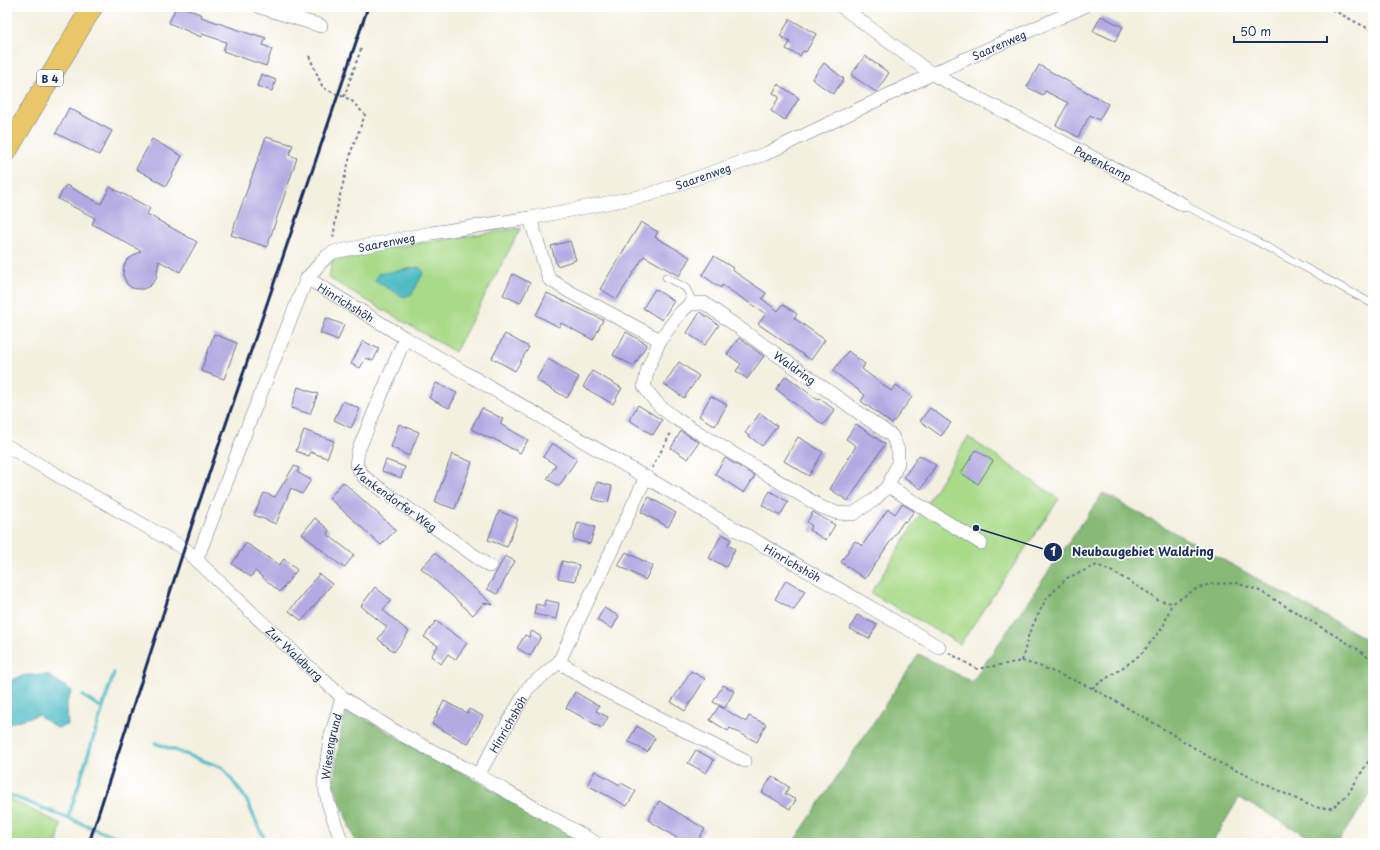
<svg xmlns="http://www.w3.org/2000/svg" width="1380" height="850" viewBox="0 0 1380 850" font-family="'Playpen Sans',sans-serif">
<style>
.green{fill:#a9da88;stroke:#628473}
.forest{fill:#86ba74;stroke:#507469}
.water{fill:#4ebcc5;stroke:#347692}
.lines{fill:none;stroke-linecap:round;stroke-linejoin:round}
.stream{stroke:#4ebcc5;stroke-width:3.5}
.building{fill:#b3aae2}
.service-casing{stroke:#67738b;stroke-width:8}
.minor-casing{stroke:#67738b;stroke-width:14}
.primary-casing{stroke:#67738b;stroke-width:22}
.path{stroke:#67738b;stroke-width:2;stroke-dasharray:3 3;stroke-linecap:butt}
.service{stroke:#fff;stroke-width:7}
.minor{stroke:#fff;stroke-width:13}
.primary{stroke:#e9c769;stroke-width:21}
.rail{stroke:#1b2f5e;stroke-width:3}
.labels{text-anchor:middle;dominant-baseline:central;stroke-width:3.5;stroke-linejoin:round;paint-order:stroke}
.shield{fill:#fff;stroke:#5f6d8e;stroke-width:1}
.shield-label{font-size:10px;font-weight:bold;fill:#1b2f5e}
.street-label{font-size:11px;fill:#1b2f5e;stroke:#fff}
.leader{fill:none;stroke:#1b2f5e;stroke-width:1.5}
.callout-dot{fill:#1b2f5e;stroke:#fff;stroke-width:1.5}
.mark-label{font-size:12px;text-anchor:middle;font-weight:bold;fill:#fff}
.callout-label{font-size:12px;text-anchor:middle;font-weight:bold;fill:#1b2f5e;stroke:#fff;stroke-width:3.5;stroke-linejoin:round;paint-order:stroke}
</style>
<rect width="100%" height="100%" fill="#fff"/>
<filter id="ink" filterUnits="userSpaceOnUse"><feTurbulence type="fractalNoise" baseFrequency=".025" numOctaves="2"/><feDisplacementMap in="SourceGraphic" scale="8" xChannelSelector="R" yChannelSelector="G"/><feConvolveMatrix kernelMatrix="1 2 1 2 8 2 1 2 1" color-interpolation-filters="sRGB"/></filter>
<filter id="wash" filterUnits="userSpaceOnUse"><feTurbulence type="fractalNoise" baseFrequency=".012" numOctaves="4" result="noise"/><feDisplacementMap in="SourceGraphic" scale="16" xChannelSelector="R" yChannelSelector="G"/><feGaussianBlur stdDeviation="0.9" result="paint"/><feColorMatrix in="noise" values="0 0 0 0 0 0 0 0 0 0 0 0 0 0 0 0 0 1.4 0 .05"/><feComposite in="paint" operator="in"/></filter>
<g filter="url(#wash)">
<rect width="100%" height="100%" fill="#f4f0df"/>
<path class="green" d="M521 228 455 352 329 278 333 256Z
M968 437 1059 499 960 644 871 593Z
M7 798 61 824 57 843H7Z"/>
<path class="forest" d="M1103 493 1373 643V791L1337 843H1320L1239 798 1212 843H793L919 654 972 682Z
M345 707C423 754 507 794 584 843H356L333 783Z"/>
<path class="water" d="M419 267 424 272 412 294 404 297 375 281 378 274Z
M26 675H48L72 691 67 702 68 725 57 728 38 715 7 724V681Z"/>
<g class="lines">
<path class="stream" d="M155 743 223 768 246 799 260 830 267 843
M7 794 103 832 135 843
M68 818 114 673 102 708 83 696"/>
</g>
<g id="blocks">
<path class="building" d="M176 7H183L202 15 201 17 253 35V34L266 38 263 45 272 49 266 66 223 51 226 42 202 34 201 37 169 23Z
M1101 16 1123 27 1115 41 1093 31Z
M790 19 816 34 806 52 803 51 800 56 786 49 790 42 780 36Z
M865 56 889 73 876 92 851 75Z
M824 63 844 79 833 94 812 79Z
M1039 65 1108 104 1099 120 1090 115 1078 137 1056 125 1068 103 1045 91 1043 95 1027 87Z
M261 74 276 80 272 91 257 86Z
M778 84 799 98 785 120 771 111 779 97 773 93Z
M69 108 112 131 99 155 56 133Z
M266 137 293 145 289 155 297 158 267 247 231 235Z
M152 139 182 156 166 186 136 169Z
M66 185 101 204 110 187 150 208 147 214 197 242 180 272 159 261 156 279 150 286 143 289H138L132 288 127 284 123 275 124 266 127 260 141 251 92 224 95 218 58 199Z
M641 222 658 232 655 237 690 257 679 276 644 256 617 299 600 289Z
M570 241 576 260 557 266 551 246Z
M714 256 733 268 732 270 766 293 762 299 778 311 783 304 797 314 794 318 825 340 811 360 758 324 766 314 722 285 721 288 702 275Z
M513 274 530 283 520 303 503 295Z
M655 289 674 301 662 320 643 308Z
M547 293 603 320 593 340 561 323 559 327 536 315Z
M700 312 719 325 705 345 687 333Z
M326 318 344 325 338 340 320 333Z
M626 332 647 344 634 366 613 355Z
M214 334 237 343 224 379 201 371Z
M505 334 529 347 515 371 492 358Z
M739 338 764 356 747 379 736 371 741 364 727 354Z
M363 341 379 349 373 361 366 358 360 368 351 364Z
M848 351 865 364 862 369 891 391 896 385 912 397 892 424 861 401 865 395 833 371Z
M548 359 579 377 567 398 536 380Z
M679 362 699 376 684 398 664 384Z
M592 371 622 388 613 404 583 387Z
M786 376 818 400 819 398 835 410 823 425 776 389Z
M436 383 457 393 449 408 429 398Z
M298 387 318 394 310 414 291 408Z
M711 396 727 405 715 426 699 416Z
M343 401 360 409 351 428 334 420Z
M638 405 662 420 653 435 629 420Z
M482 408 503 419 500 424 528 440 520 453 492 438 491 439 471 429Z
M930 408 951 423 941 436 920 421Z
M760 413 777 426 762 446 745 433Z
M399 424 419 432 409 456 391 447Z
M856 424 885 444 848 501 830 489 856 446 846 439Z
M304 430 334 441 327 458 310 452 309 456 296 451Z
M681 431 699 442 688 459 671 448Z
M798 437 823 452 809 476 784 461Z
M552 443 577 459 559 486 547 479 556 465 543 457Z
M976 450 993 461 978 484 961 473Z
M452 454 472 462 455 509 435 502Z
M919 455 936 465 921 489 904 477Z
M725 458 755 476 744 493 715 474Z
M386 460 405 467 401 478 382 471Z
M294 466 299 468 297 472 311 480 302 494 291 488 276 524 254 515 264 493 275 497Z
M343 482 396 530 381 545 329 498Z
M597 482 612 486 608 503 592 499Z
M770 491 788 502 780 516 762 505Z
M649 497 676 513 668 527 641 512Z
M902 504 914 511 906 522 904 521 865 579 841 562 855 541 862 546 888 509 895 514Z
M499 511 518 519 507 547 488 540Z
M813 512 835 525 826 540 809 530 812 526 807 522Z
M315 518 329 530 327 534 354 555 344 568 302 534Z
M578 522 595 527 590 544 573 539Z
M722 534 731 539 728 545 735 549 726 567 709 558Z
M246 543 279 565 284 559 297 570 280 592 255 571 251 577 232 564Z
M626 552 653 566 645 580 618 565Z
M435 553 493 605 484 603 473 615 421 568Z
M505 556 515 561 497 594 487 589Z
M562 561 579 565 575 581 558 578Z
M319 574 332 584 302 621 289 611Z
M786 580 805 591 794 610 775 599Z
M375 587 391 600 383 610 409 632 394 652 378 639 387 627 361 606Z
M545 600 559 603 556 619 534 614 536 604 544 606Z
M604 608 619 616 612 629 597 620Z
M857 615 877 625 869 639 850 629Z
M436 621 467 643 455 660 448 654 441 664 431 656 438 646 424 637Z
M532 631 541 637 530 656 517 648 525 635 529 637Z
M691 671 705 679 685 711 671 702Z
M723 685 734 691 725 708 713 702Z
M575 692 599 706 596 711 608 717 602 728 566 708Z
M444 701 467 713 469 709 483 716 468 744 432 724Z
M719 706 746 722 749 716 766 724 757 742 730 728 728 731 710 720Z
M637 726 655 738 647 752 628 741Z
M696 750 714 760 706 773 688 763Z
M595 771 620 785 621 783 636 791 627 806 587 785Z
M772 776 789 787 785 794 796 800 790 809 762 792Z
M659 801 705 829 696 843H685L648 820Z"/>
</g>
</g>
<g filter="url(#ink)">
<use href="#blocks" fill-opacity="0" stroke="#67738b" stroke-width="1"/>
<g class="lines">
<g class="service-casing">
<path id="service" d="M1184 205 1252 239 1373 304
M666 277 686 288 694 304"/>
</g>
<g class="minor-casing">
<g id="minor">
<path d="M260 7 321 26"/>
<path id="s1" d="M842 7 932 74 1184 205"/>
<path id="s2" d="M530 218 549 279 570 292 660 340 681 312 690 304 704 303 892 436 898 450V463L888 486 874 500 853 514 837 513 821 507 678 420C662 409 655 403 644 386L648 368 660 340"/>
<path id="s3" d="M307 278 405 338 939 647"/>
<path id="s4" d="M405 338 358 451 356 465 364 477 489 566"/>
<path id="s5" d="M7 446 185 549 306 664 342 697 393 730 478 775 596 843"/>
<path d="M888 486 981 543"/>
<path id="s6" d="M197 559 247 428 307 278 327 256 334 252 432 233 530 218 648 195 765 154 932 74 1083 7"/>
<path d="M559 662 604 690 745 761"/>
<path id="s7" d="M478 775 528 688 559 662 646 477"/>
<path id="s8" d="M342 843 328 803 324 783 330 739 342 697"/>
</g>
</g>
<g class="primary-casing">
<path id="primary" d="M7 150 92 7"/>
</g>
<path class="path" d="M1327 7 1373 31
M309 56 323 88 351 100 365 115 352 149 338 203 333 239
M344 97 361 49
M652 468 672 431
M949 653 977 669 1022 661 1042 667 1092 688 1154 723 1214 760 1309 805 1320 808H1332L1348 794 1373 754
M1022 661 1029 633 1046 599 1067 578 1097 565 1115 573 1147 592 1159 601 1173 603 1194 590 1210 584 1236 583 1260 591 1356 648 1373 661
M1092 688 1131 662 1143 652 1163 627 1172 603"/>
<use href="#service" class="service"/>
<use href="#minor" class="minor"/>
<use href="#primary" class="primary"/>
<path class="rail" d="M89 843 197 509 368 7"/>
</g>
</g>
<g class="labels">
<rect class="shield" x="37" y="70" width="26" height="16" rx="3"/>
<g class="shield-label">
<text x="50" y="78">B 4</text>
</g>
<g class="street-label">
<text stroke="none"><textPath href="#s6" startOffset="1041">Saarenweg</textPath></text>
<text stroke="none"><textPath href="#s1" startOffset="305">Papenkamp</textPath></text>
<text stroke="none"><textPath href="#s6" startOffset="717">Saarenweg</textPath></text>
<text stroke="none"><textPath href="#s6" startOffset="393">Saarenweg</textPath></text>
<text stroke="none"><textPath href="#s3" startOffset="46">Hinrichshöh</textPath></text>
<text stroke="none"><textPath href="#s2" startOffset="363">Waldring</textPath></text>
<text stroke="none"><textPath href="#s4" startOffset="188">Wankendorfer Weg</textPath></text>
<text stroke="none"><textPath href="#s3" startOffset="563">Hinrichshöh</textPath></text>
<text stroke="none"><textPath href="#s5" startOffset="357">Zur Waldburg</textPath></text>
<text stroke="none"><textPath href="#s7" startOffset="59">Hinrichshöh</textPath></text>
<text stroke="none"><textPath href="#s8" startOffset="100">Wiesengrund</textPath></text>
</g>
</g>
<path class="leader" d="M976 528L1053 552"/>
<g class="callout-dot">
<circle cx="976" cy="528" r="4"/>
<circle cx="1053" cy="552" r="10"/>
</g>
<g class="mark-label">
<text x="1053" y="556">1</text>
</g>
<g class="callout-label">
<text x="1143" y="556">Neubaugebiet Waldring</text>
</g>
<rect width="1380" height="850" fill="none" stroke="#fff" stroke-width="24"/>
<path d="M1234 36v6h93v-6" fill="none" stroke="#1b2f5e" stroke-width="2"/>
<text x="1240" y="36" font-size="12" fill="#1b2f5e" stroke="#ffffff" stroke-width="3" paint-order="stroke">50 m</text>
</svg>
